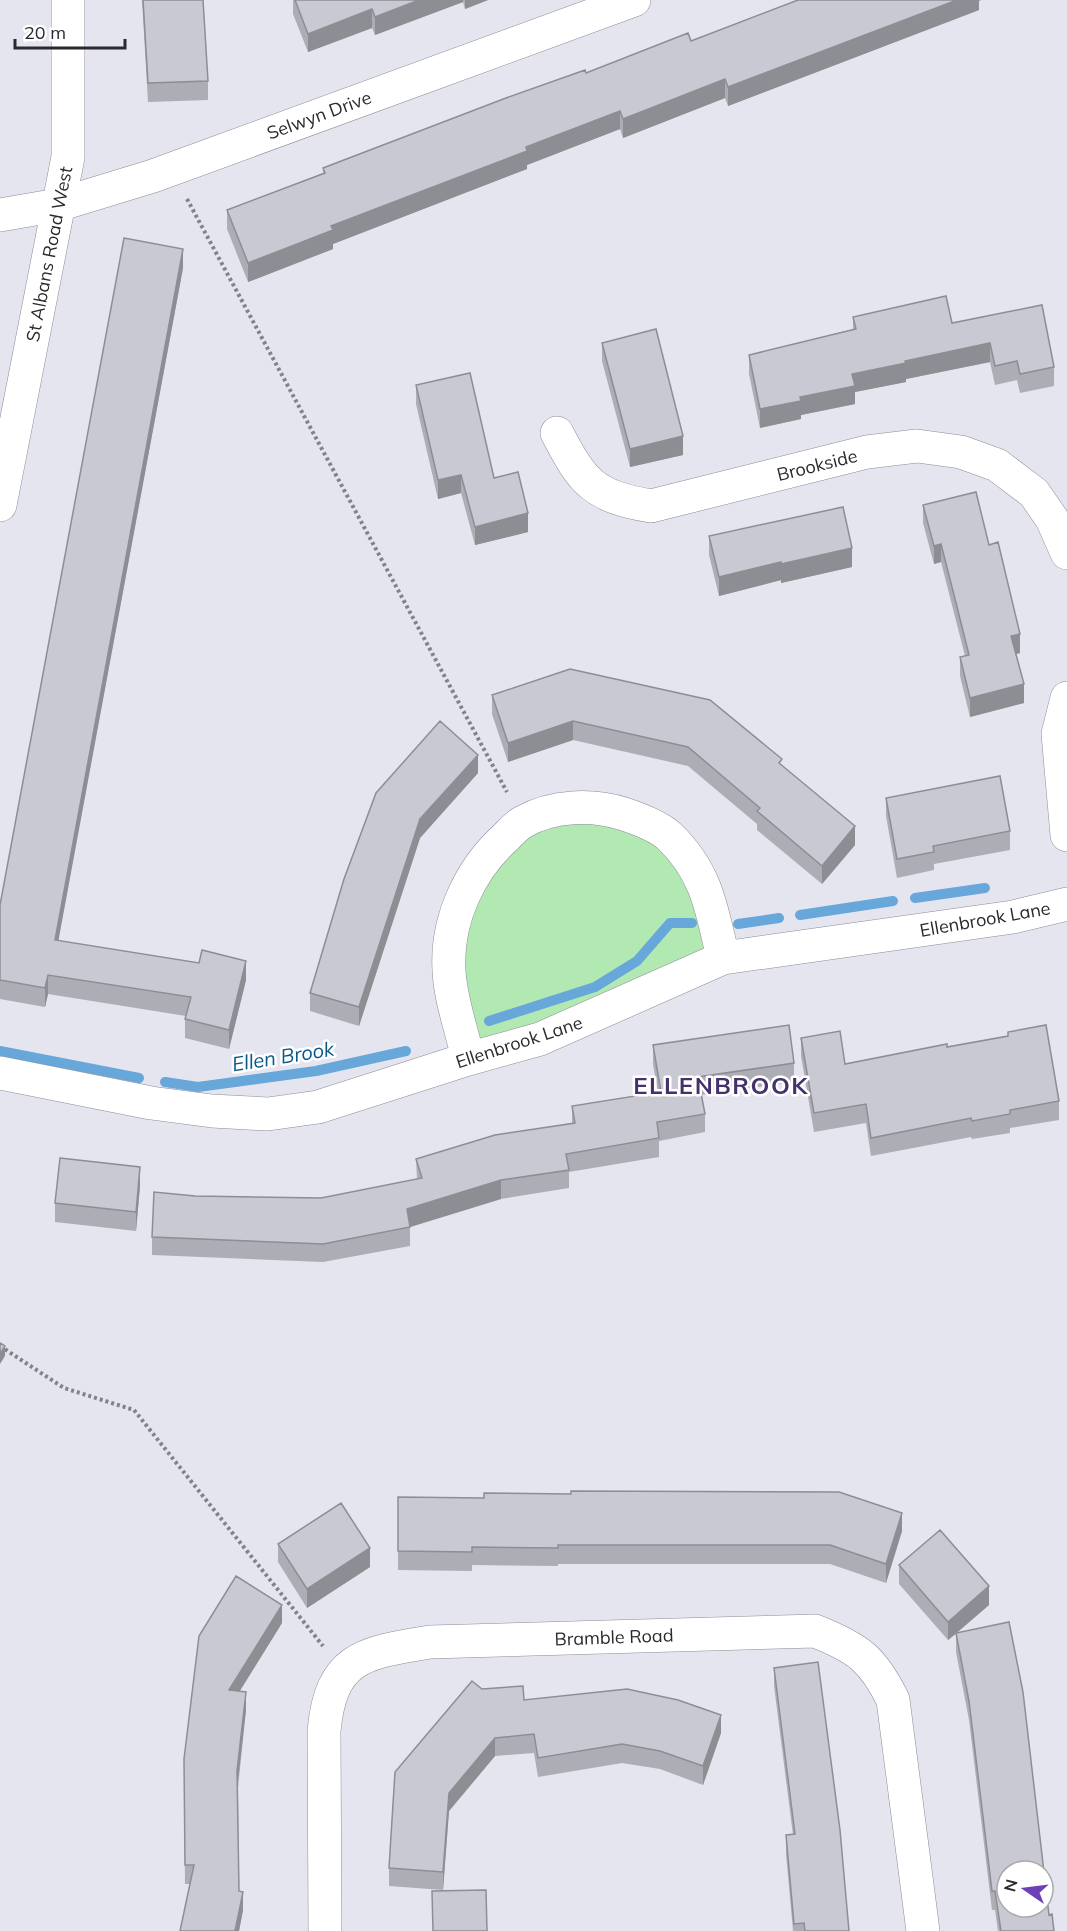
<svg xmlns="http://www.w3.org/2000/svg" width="1067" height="1931" viewBox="0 0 1067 1931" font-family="Mulish,sans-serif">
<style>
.green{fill:#b2e8b2}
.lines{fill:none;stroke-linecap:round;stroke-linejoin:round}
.stream{stroke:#67a7da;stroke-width:10}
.minor-casing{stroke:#8c8c97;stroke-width:34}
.path{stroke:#828289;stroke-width:4;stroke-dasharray:3 3;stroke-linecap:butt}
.minor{stroke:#fff;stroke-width:33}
.wall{fill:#adadb6}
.shaded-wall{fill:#8d8d94}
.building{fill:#c9c9d4;stroke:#8d8d94;stroke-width:1.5;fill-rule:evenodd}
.labels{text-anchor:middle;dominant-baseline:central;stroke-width:5;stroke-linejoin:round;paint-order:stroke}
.street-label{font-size:18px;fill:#2a2a2e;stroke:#fff}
.water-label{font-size:20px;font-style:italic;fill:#095787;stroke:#fff}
.district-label{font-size:24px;font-weight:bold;letter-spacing:1.5px;fill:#44316c;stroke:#fff}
</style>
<rect width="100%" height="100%" fill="#e5e5f0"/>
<path class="green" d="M567 807 667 835 723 958 468 1059 452 933 468 883Z"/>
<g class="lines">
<path class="stream" d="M915 898 985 888
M800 915 893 901
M738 924 779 918
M489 1021 595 987 637 961 670 923H692
M0 1051 139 1078
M165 1082 198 1087 316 1071 406 1051"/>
<g class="minor-casing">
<path id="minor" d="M0 215 58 205 153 176 634 0
M557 433C583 483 593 496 651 506L867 452 917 446 961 452 997 465 1034 493 1052 519 1067 553
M0 505 68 157V0
M1067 698 1058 734 1067 835
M468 1059C462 1030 450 999 449 970 446 920 470 869 506 837 511 832 517 825 523 822 553 805 592 804 624 814 639 819 658 826 669 836 707 872 712 910 723 958
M0 1073 151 1103 212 1111 268 1114 318 1107 468 1059 540 1039 723 958 1013 917 1067 904
M325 1931 324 1731C331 1656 364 1653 430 1642L815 1631C858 1648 873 1659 893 1700L923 1931"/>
</g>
<path class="path" d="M187 199 507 792
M0 1346 64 1388 134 1410 323 1646"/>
<use href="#minor" class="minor"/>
</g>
<path class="wall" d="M142 0H203L208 81V100L148 102Z
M293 0H488L465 9 463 2 375 35 372 28 308 52 293 14Z
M979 1V10L728 106 725 98 623 138 620 129 527 165V169L333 244V249L248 282 227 229V210L323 173V168L586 73 691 41Z
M183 268 58 940 246 980 229 1049 185 1038V1019L186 1016 48 994 45 1007 0 999V905Z
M853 317 952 323 1054 367V386L1020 393 1017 380 995 385 990 362 906 379V382L855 392V404L801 415V419L760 428 749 374V355L853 329Z
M602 343 683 455 630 467 602 361Z
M416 385 494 478 528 532 475 545 461 493 438 499 416 404Z
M923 505 989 545 1020 653 1016 654 1024 703 970 717 960 676V657L965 656 941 562 934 564 923 523Z
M709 536 852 567 781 583V580L719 596 709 555Z
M492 695 782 765 855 845 822 884 757 830V824L688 766 573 740 508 762 492 714Z
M478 773 420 838 359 1026 310 1011V993L344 879Z
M886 798 1010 831V850L934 864V870L897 878 886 816Z
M1008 1032 1059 1101V1120L1010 1128V1133L972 1139 971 1137 871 1156 866 1123 814 1132 801 1056V1038L845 1064 1008 1036Z
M653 1045 794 1063V1082L701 1095 705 1114V1132L659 1141V1157L569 1172V1188L501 1199 410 1227V1246L323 1262 152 1255V1237L195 1196 321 1198 417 1179 416 1159 572 1123V1106L658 1092 653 1064Z
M140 1186 136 1231 55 1222V1203Z
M398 1497 902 1531 886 1583 830 1564H558V1566L472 1565V1571L398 1570Z
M278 1544 370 1567 307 1608 278 1562Z
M899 1565 989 1605 958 1632 1054 1931H998L995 1910H992L969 1720 956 1652V1634L948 1640 899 1584Z
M282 1623 240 1691 246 1710 238 1788 239 1891 243 1910 239 1931H180L190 1884H185L184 1759Z
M774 1668 849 1931H793L786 1854V1835H793L774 1686Z
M482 1689 524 1700 721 1733 703 1785 660 1769 622 1763 538 1777 534 1753 495 1756 449 1811 443 1890 389 1886V1868Z"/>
<path class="shaded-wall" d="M419 0H463V2L375 35V17Z
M465 0H488L465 9Z
M957 0H981L979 1V10L728 106V87Z
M372 9V28L308 52V34Z
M725 79V98L623 138V119Z
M620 111V129L527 165V169L333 244V249L248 282V263L331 226 526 147Z
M183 249V268L55 959V940Z
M990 343V362L906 379V382L855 392V404L801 415V419L760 428V409L800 397 852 374 905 361Z
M683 436V455L630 467V449Z
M461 475V493L438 499V480Z
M528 513V532L475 545V527Z
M941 544V562L934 564V546Z
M852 548V567L781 583V564Z
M781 562V580L719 596V577Z
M1020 634V653L1011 655V636Z
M1024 684V703L970 717V698Z
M573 721V740L508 762V743Z
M478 755V773L420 838 359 1026V1007L420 819Z
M855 826V845L822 884V866Z
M246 961V980L229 1049V1030Z
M48 975V994L45 1007V988Z
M140 1167V1186L136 1231V1212Z
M501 1180V1199L410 1227 407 1209Z
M5 1346V1356L0 1364V1354Z
M902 1513V1531L886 1583V1564Z
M370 1548V1567L307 1608V1589Z
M989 1586V1605L948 1640V1622Z
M282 1605V1623L229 1708V1690Z
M246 1692V1710L237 1789V1771Z
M721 1715V1733L703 1785V1766Z
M495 1738V1756L449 1811 443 1890V1872L449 1793Z
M243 1892V1910L239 1931H235Z"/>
<path class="building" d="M143 0H203L208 81 148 83Z
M295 0H419L375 17 372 9 308 34Z
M798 0H957L728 87 725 79 623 119 620 111 526 147 527 151 331 226 333 230 248 263 227 210 325 173 323 168 506 98 585 70 586 73 688 33 691 41Z
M124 238 183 249 55 940 199 963 202 950 246 961 229 1030 185 1019 191 997 48 975 45 988 0 980V905Z
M946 296 952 323 1042 305 1054 367 1020 374 1017 361 995 366 990 343 905 361 906 363 852 374 855 386 800 397 801 401 760 409 749 355 856 329 853 317Z
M656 329 683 436 630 449 602 343Z
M470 373 494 478 518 472 528 513 475 527 461 475 438 480 416 385Z
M976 492 989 545 998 542 1020 634 1011 636 1024 684 970 698 960 657 969 655 956 603 941 544 934 546 923 505Z
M843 507 852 548 781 564V562L719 577 709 536Z
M570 669 710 700 782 759 779 763 855 826 822 866 757 811 760 808 688 747 573 721 508 743 492 695Z
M440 721 478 755 420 819 359 1007 310 993 344 879 376 793Z
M1000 776 1010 831 933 846 934 852 897 859 886 798Z
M789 1025 794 1063 698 1077 705 1114 657 1122 659 1138 566 1154 569 1170 501 1180 407 1209 410 1227 323 1244 152 1237 154 1192 195 1196 321 1198 422 1178 416 1159 495 1135 575 1123 572 1106 661 1092 653 1045Z
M1046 1025 1059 1101 1010 1110V1114L972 1121 971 1118 871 1138 866 1104 814 1113 801 1038 840 1031 845 1064 947 1044V1047L1008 1036V1032Z
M60 1158 140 1167 136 1212 55 1203Z
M0 1343 5 1346 0 1354Z
M571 1491 839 1492 902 1513 886 1564 830 1545H558V1548L472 1547V1552L398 1551V1497L484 1498V1493L571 1494Z
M341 1503 370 1548 307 1589 278 1544Z
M940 1530 989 1586 948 1622 899 1565Z
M236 1576 282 1605 229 1690 246 1692 237 1771 239 1891 243 1892 235 1931H180L194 1865H185L184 1759 199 1636Z
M1009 1622 1023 1692 1049 1915 1052 1914 1054 1931H1001L995 1891H992L969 1701 956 1633ZM1007 1871H1043V1907H1007Z
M818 1662 840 1830 849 1931H805L804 1923 794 1924 786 1835 795 1834 774 1668Z
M472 1681 482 1689 523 1686 524 1700 627 1689 678 1700 721 1715 703 1766 660 1751 622 1744 538 1758 534 1734 495 1738 449 1793 443 1872 389 1868 395 1772Z
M486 1890 487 1931H433L432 1891Z"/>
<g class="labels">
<g class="street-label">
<text transform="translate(319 115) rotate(-20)">Selwyn Drive</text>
<text transform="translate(49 254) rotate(-79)">St Albans Road West</text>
<text transform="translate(817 465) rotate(-14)">Brookside</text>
<text transform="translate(985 919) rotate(-10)">Ellenbrook Lane</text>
<text transform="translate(519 1042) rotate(-18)">Ellenbrook Lane</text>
<text transform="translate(614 1637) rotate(-2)">Bramble Road</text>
</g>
<g class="water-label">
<text transform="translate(283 1056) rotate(-9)">Ellen Brook</text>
</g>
<g class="district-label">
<text x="721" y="1085">ELLENBROOK</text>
</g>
</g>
<g transform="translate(1025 1889) rotate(284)"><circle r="28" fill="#ffffff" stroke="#aaaaab" stroke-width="1.5"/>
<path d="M0-4.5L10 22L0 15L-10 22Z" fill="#6d40b8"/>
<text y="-9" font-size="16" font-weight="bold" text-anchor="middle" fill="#2a2a2e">N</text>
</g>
<path d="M15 39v9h110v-9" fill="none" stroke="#2a2a2e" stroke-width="3"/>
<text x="24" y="39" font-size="18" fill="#2a2a2e" stroke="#ffffff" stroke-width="4.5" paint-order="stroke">20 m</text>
</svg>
